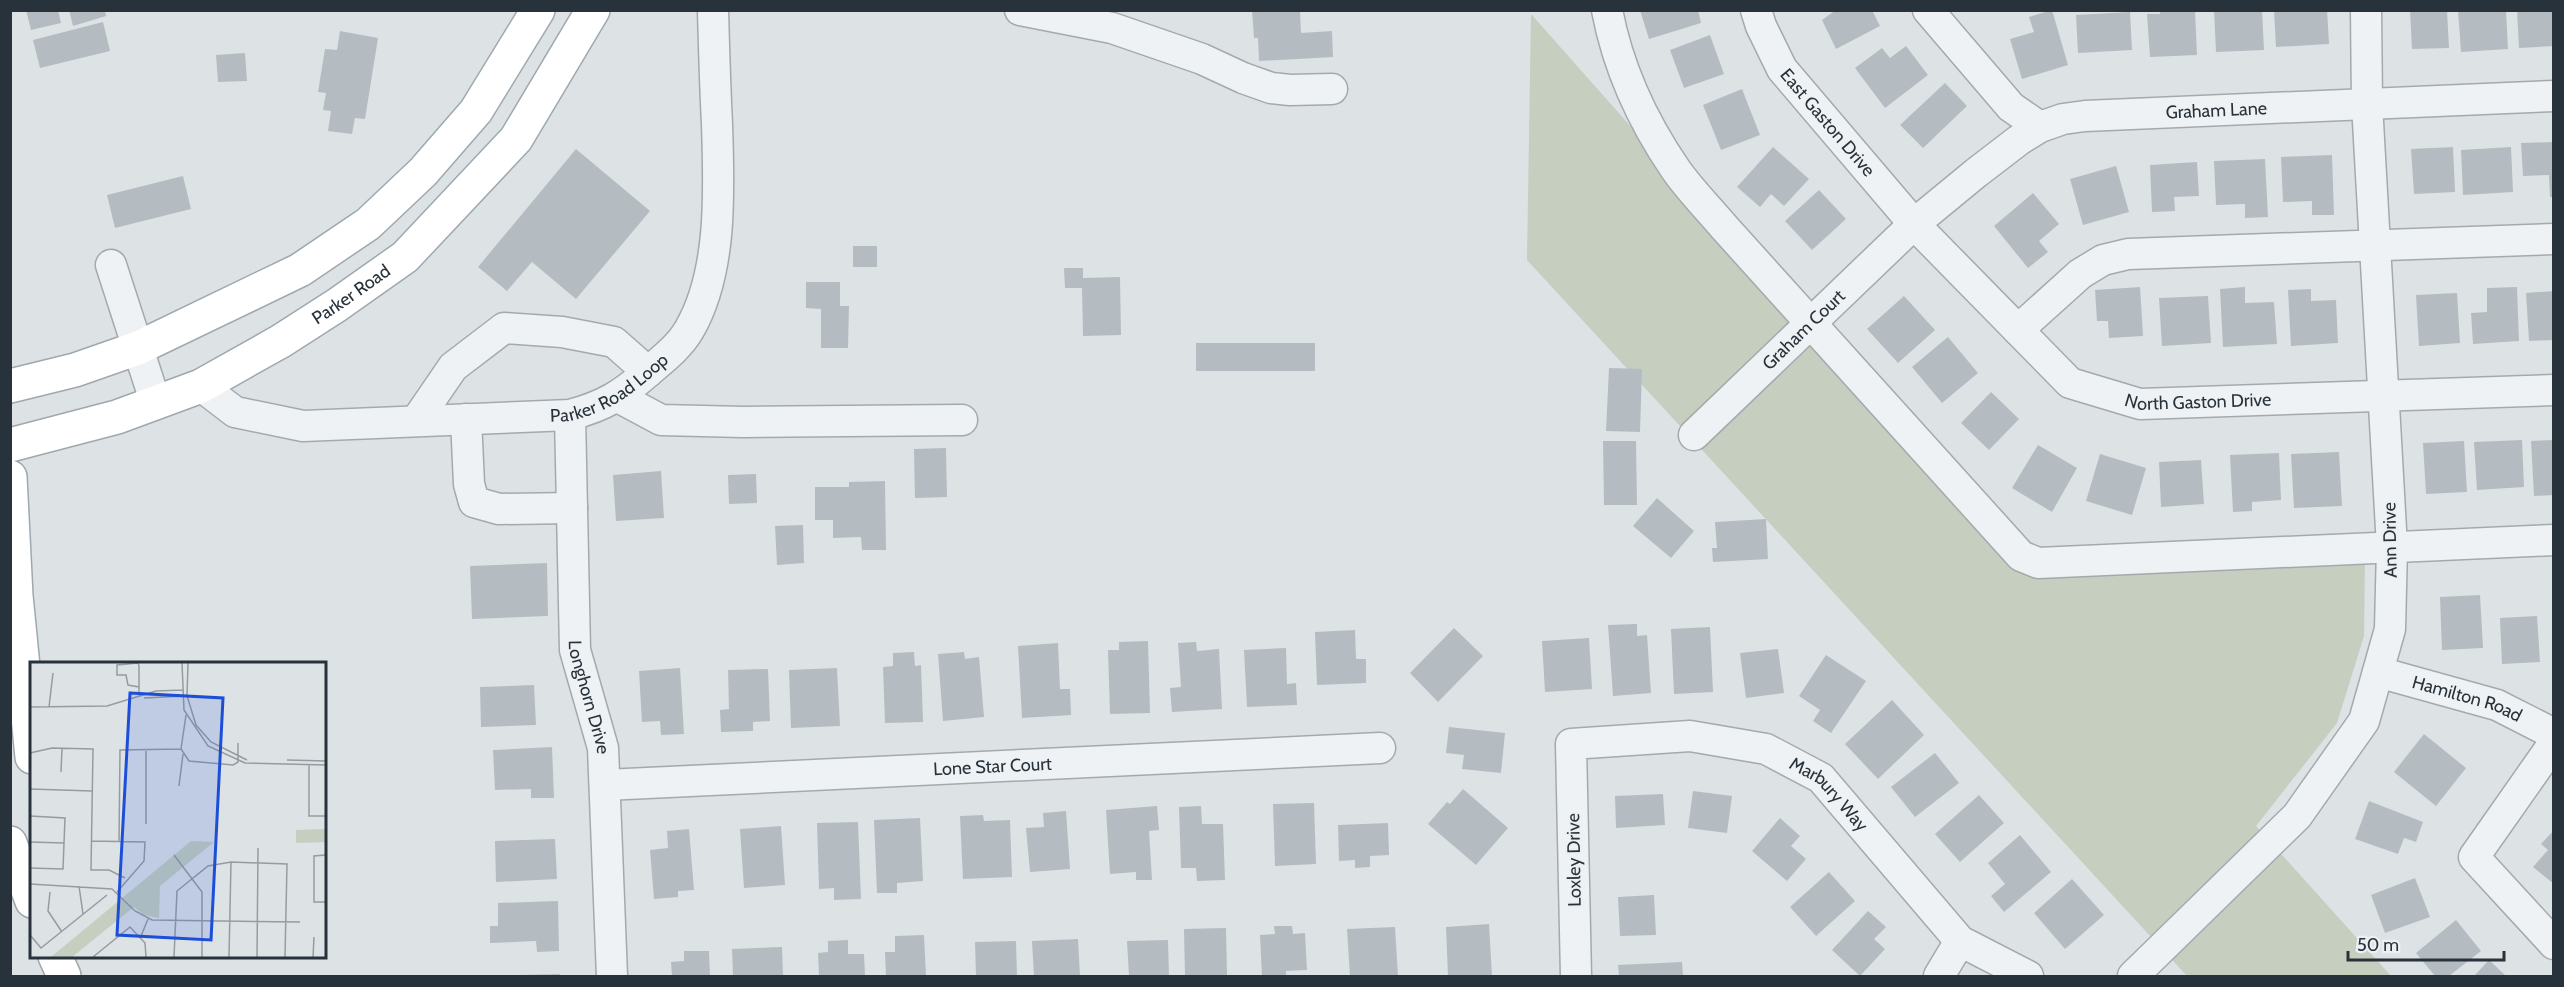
<svg xmlns="http://www.w3.org/2000/svg" width="2564" height="987" viewBox="0 0 2564 987" font-family="Cabin,sans-serif">
<style>
.green{fill:#c5cebf}
.building{fill:#b5bcc1}
.lines{fill:none;stroke-linecap:round;stroke-linejoin:round}
.minor-casing{stroke:#a3aaae;stroke-width:33}
.major-casing{stroke:#9ea8af;stroke-width:36}
.minor{stroke:#eff2f4;stroke-width:30}
.major{stroke:#fff;stroke-width:33}
.labels{text-anchor:middle;dominant-baseline:central;stroke-width:4.5;stroke-linejoin:round;paint-order:stroke}
.street-label{font-size:18px;fill:#28323a;stroke:#ecf0f3}
.inset-road{fill:none;stroke:#959ca1;stroke-width:1.5}
.view{fill:#1d4ed8;fill-opacity:0.15;stroke:#1d4ed8;stroke-width:3}
.inset-edge{fill:none;stroke:#28323a;stroke-width:3}
</style>
<rect width="100%" height="100%" fill="#dde2e5"/>
<path class="green" d="M1531 14 2024 570 2365 555 2364 636 2337 723 2256 826 2391 976H2187L1527 260Z"/>
<path class="building" d="M26 10H58L61 23 31 30Z
M69 10H105L106 16 73 26Z
M1252 10H1300L1301 33 1332 31 1333 57 1259 61 1258 38H1254Z
M1640 10H1698L1701 23 1649 39Z
M1836 10H1872L1880 26 1836 49 1822 20Z
M2052 10 2068 65 2022 79 2010 39 2034 32 2029 17Z
M2160 10H2195L2197 55 2150 57 2147 14H2160Z
M2214 10H2262L2264 50 2216 52Z
M2274 10H2327L2329 44 2276 47Z
M2410 10H2447L2449 48 2412 49Z
M2458 10H2506L2508 49 2461 52Z
M2517 10H2554V46L2519 48Z
M2130 12 2132 50 2078 53 2076 15Z
M103 22 110 51 40 68 33 40Z
M340 31 378 38 365 119 355 118 352 134 328 131 331 111 323 110 326 93 318 92 325 49 337 50Z
M1710 35 1724 74 1684 88 1670 50Z
M1906 46 1928 75 1885 108 1855 68 1882 48 1890 58Z
M245 53 247 81 218 82 216 55Z
M1945 83 1967 106 1923 148 1900 125Z
M1742 89 1760 135 1721 150 1703 105Z
M2554 142V197H2550L2549 175 2523 176 2521 143Z
M1773 147 1809 179 1784 206 1771 194 1760 207 1737 187Z
M2453 147 2455 192 2414 194 2411 149Z
M2511 147 2513 192 2463 195 2461 150Z
M576 149 650 211 576 299 532 262 507 291 478 267Z
M2332 155 2334 215H2312V201L2283 202 2281 157Z
M2265 159 2268 217 2245 218V204L2216 205 2214 161Z
M2197 162 2199 196 2174 197 2175 211 2152 212 2150 165Z
M2116 166 2129 212 2083 225 2070 179Z
M183 176 191 209 115 228 107 195Z
M1819 190 1846 219 1812 250 1785 221Z
M2033 193 2059 224 2039 241 2048 252 2028 268 1994 226Z
M853 246H877V267H853Z
M1064 268H1083V278L1120 277 1121 335 1083 336 1082 288H1065Z
M806 282H840V306H849L848 348H821V309L806 308Z
M2140 287 2143 336 2109 338 2108 321H2097L2095 290Z
M2245 287V303L2274 302 2277 344 2223 347 2220 289Z
M2517 287 2519 341 2473 344 2471 313 2487 312V288Z
M2311 289V301L2336 300 2338 343 2291 346 2288 290Z
M2554 291V340L2529 341 2526 293Z
M2457 293 2460 343 2419 346 2416 295Z
M1904 296 1935 330 1898 363 1867 329Z
M2208 296 2211 343 2162 346 2159 298Z
M1948 337 1978 373 1942 403 1912 367Z
M1196 343H1315V371H1196Z
M1609 368 1642 369 1640 432 1606 431Z
M1991 392 2019 419 1989 450 1961 423Z
M2522 440 2524 487 2477 490 2474 442Z
M2554 440V495L2534 496 2531 441Z
M1603 441H1636L1637 505H1604Z
M2464 441 2467 492 2426 494 2423 443Z
M2038 445 2077 468 2052 512 2012 488Z
M946 448 947 497 915 498 914 449Z
M2339 452 2342 506 2294 508 2291 454Z
M2279 453 2281 500 2252 502V511L2233 512 2230 455Z
M2100 454 2146 468 2132 515 2086 501Z
M2201 460 2204 504 2161 507 2159 462Z
M661 471 664 518 616 521 613 475Z
M756 474 757 503 729 504 728 475Z
M885 481 886 550H862L861 537 833 538V520H815V487H849V482Z
M1657 498 1694 531 1671 558 1633 526Z
M1766 519 1768 559 1713 562 1712 548H1717L1715 522Z
M803 525 804 563 777 565 775 526Z
M547 563 548 616 472 619 470 566Z
M2480 595 2483 648 2442 650 2440 597Z
M2537 616 2540 662 2502 664 2500 618Z
M1637 624V636L1647 635 1651 693 1613 696 1608 625Z
M1710 627 1713 692 1674 694 1671 629Z
M1454 628 1483 656 1438 702 1410 673Z
M1355 630 1356 659H1366V683L1317 685 1315 632Z
M1589 638 1592 689 1545 692 1542 641Z
M1148 641 1150 713 1110 714 1108 650H1119V642Z
M1196 642 1197 651 1219 649 1222 709 1172 712 1170 688 1181 687 1178 643Z
M1058 643 1060 689H1070L1071 715 1022 718 1018 646Z
M1286 648 1287 684 1296 683 1297 705 1247 707 1244 650Z
M1778 649 1784 693 1746 698 1740 653Z
M914 652 915 666 921 665 923 722 885 723 883 667 893 666V653Z
M964 652 965 659 979 657 984 717 943 721 938 654Z
M1826 655 1866 681 1831 733 1813 721 1820 710 1799 696Z
M680 668 684 734 661 735 660 721 642 722 639 671Z
M837 668 840 726 791 728 789 670Z
M768 669 770 721 753 722V731L721 732 720 710 729 709 728 670Z
M534 685 536 725 481 727 480 687Z
M1892 700 1924 735 1878 779 1845 744Z
M1449 727 1505 733 1501 773 1462 769 1464 755 1446 753Z
M2424 734 2466 768 2436 806 2394 772Z
M552 747 554 798H531V789L495 790 493 750Z
M1935 753 1959 783 1915 817 1891 787Z
M1463 789 1508 828 1476 865 1428 824 1447 802 1450 804Z
M1693 791 1732 796 1727 833 1688 828Z
M1663 794 1665 825 1616 828 1615 796Z
M1979 795 2004 823 1960 862 1935 834Z
M2369 801 2423 822 2416 842 2404 838 2398 854 2355 839Z
M1314 803 1316 864 1275 866 1273 804Z
M1157 806 1159 830 1149 831 1152 880H1136V872L1110 874 1106 810Z
M1201 806 1202 824H1223L1225 880 1197 881 1196 868H1181L1179 807Z
M1066 811 1070 869 1030 872 1026 828 1044 827 1043 813Z
M983 815 984 821 1010 820 1012 877 963 879 960 816Z
M920 818 923 881 897 883V893H877L874 820Z
M1780 818 1800 836 1791 846 1806 859 1787 881 1752 851Z
M858 822 861 899 834 900V888L819 889 817 823Z
M1388 823 1389 855 1370 856V867L1355 868V860L1339 861 1338 825Z
M781 826 785 885 744 888 740 829Z
M689 829 694 890 678 891V897L654 899 650 850 668 848 667 831Z
M2554 830V884L2533 867 2548 850 2541 844Z
M2020 835 2051 872 2004 912 1991 896 2005 884 1988 863Z
M555 839 557 879 496 882 495 841Z
M1829 872 1855 901 1816 936 1790 907Z
M2415 878 2430 917 2385 933 2371 895Z
M2072 879 2104 915 2065 949 2034 913Z
M1654 895 1656 935 1620 936 1618 897Z
M558 901 559 951 537 952 536 941 490 943V926H498V903Z
M1868 911 1886 927 1874 939 1885 949 1860 976 1832 950Z
M2456 920 2481 951 2449 976H2435L2416 953Z
M1489 924 1492 976H1448L1446 927Z
M1274 926H1292L1293 934 1305 933 1307 970 1286 971V976H1262L1260 935 1275 934Z
M1395 927 1398 976H1350L1347 929Z
M1226 928 1227 976H1185L1184 929Z
M924 935 926 976H886L885 952H895V936Z
M1078 939 1080 976H1034L1032 941Z
M848 940V954H864L865 976H819L818 953 828 952V941Z
M1168 940 1169 976H1129L1127 941Z
M1016 941 1017 976H976L975 942Z
M782 947 783 976H733L732 949Z
M684 951H709L710 976H672L671 962 684 961Z
M2489 960 2506 976H2474Z
M1682 962 1683 976H1619L1618 965Z
M560 974V976H519V975Z"/>
<g class="lines">
<g class="minor-casing">
<g id="minor">
<path d="M1020 10 1112 28 1202 59 1243 78 1271 88 1290 90 1332 89"/>
<path d="M1607 10C1618 68 1643 122 1676 170 1690 190 1708 208 1724 227L2021 556 2038 563 2554 540"/>
<path id="s1" d="M1756 10 1761 26 1782 69 1914 224 2070 383 2140 404 2554 390"/>
<path d="M1928 10 2011 107 2040 127"/>
<path d="M111 265 156 404"/>
<path d="M2018 330 2080 274 2103 260 2128 254 2554 239"/>
<path id="s2" d="M201 386 235 412 303 426 570 415C604 406 622 395 648 372 663 359 679 347 689 330 723 272 719 189 717 124 715 86 714 48 713 10"/>
<path d="M618 397 661 420 743 422 962 420"/>
<path id="s3" d="M570 415 575 650 603 748 612 976"/>
<path d="M466 419 469 484 474 502 499 509 572 508"/>
<path d="M416 421 453 367 504 328 562 332 614 342 648 372"/>
<path id="s4" d="M1694 435 1914 224 1976 173 2019 140 2040 127 2063 119 2085 116 2554 96"/>
<path id="s5" d="M2378 672 2497 705 2554 734"/>
<path d="M2554 743 2474 857 2554 944"/>
<path id="s6" d="M605 785 1380 748"/>
<path id="s7" d="M1576 976 1571 744 1690 736 1766 749 1821 778 1960 941 2028 976"/>
<path d="M1939 976 1960 941"/>
<path d="M2133 976 2297 816 2364 721 2390 629 2392 547 2367 104 2366 10"/>
</g>
</g>
<g class="major-casing">
<g id="major">
<path d="M10 386 75 370 138 348 300 270 368 224 423 172 476 111 538 10"/>
<path id="s8" d="M10 445 117 417 201 386 281 341 337 305 405 257 516 139 593 10"/>
<path d="M10 477 16 596 32 757"/>
<path d="M10 843 32 901"/>
<path d="M55 956 64 976"/>
</g>
</g>
<use href="#minor" class="minor"/>
<use href="#major" class="major"/>
</g>
<g class="labels">
<g class="street-label">
<text stroke="none"><textPath href="#s4" startOffset="642">Graham Lane</textPath></text>
<text stroke="none"><textPath href="#s1" startOffset="135">East Gaston Drive</textPath></text>
<text stroke="none"><textPath href="#s8" startOffset="376">Parker Road</textPath></text>
<text stroke="none"><textPath href="#s4" startOffset="152">Graham Court</textPath></text>
<text stroke="none"><textPath href="#s2" startOffset="426">Parker Road Loop</textPath></text>
<text stroke="none"><textPath href="#s1" startOffset="622">North Gaston Drive</textPath></text>
<text transform="translate(2390 540) rotate(-91)">Ann Drive</text>
<text stroke="none"><textPath href="#s3" startOffset="284">Longhorn Drive</textPath></text>
<text stroke="none"><textPath href="#s5" startOffset="93">Hamilton Road</textPath></text>
<text stroke="none"><textPath href="#s6" startOffset="388">Lone Star Court</textPath></text>
<text stroke="none"><textPath href="#s7" startOffset="507">Marbury Way</textPath></text>
<text transform="translate(1574 860) rotate(-91)">Loxley Drive</text>
</g>
</g>
<g transform="translate(30 662)">
<rect width="296" height="296" fill="#dde2e5"/>
<path d="M295 167V180L266 181V168ZM161 179 184 180 130 224 129 256 114 253 104 245 42 295H21Z" fill="#c5cebf"/>
<path class="inset-road" d="M152 1 154 48 178 84 215 101 296 103M158 1 157 34 166 63 181 80 217 98M109 25 98 23 96 13H87V3L108 1 109 4V34M114 36 155 34M0 45 77 44 126 29 153 28M19 45 23 11M156 53 151 87 159 99 203 103 208 100V81M0 91 22 86 63 87 61 208H79L95 216M257 98 296 99M279 103V154H296M31 110 32 86M149 124 153 92M0 127 62 129M0 154 35 156 33 207 0 206M116 162V89M61 179 115 180 114 199 87 230M0 180 34 181M89 180 90 88 151 87M144 193 172 230V295M296 193 284 194V240H296M0 222 82 227 105 249 122 258 270 260M49 224 53 252M20 230 18 249 32 270M0 273 11 286 77 233M111 274 118 257M63 295 100 265 115 281 116 295M144 295 147 229 178 204 201 200 257 202 255 295M199 295 201 200M227 295 228 186M283 295 284 275"/>
<path class="view" d="M100 31 193 36 181 278 87 273Z"/>
<rect width="296" height="296" class="inset-edge"/>
</g>
<rect width="2564" height="987" fill="none" stroke="#28323a" stroke-width="24"/>
<path d="M2348 951v9h156v-9" fill="none" stroke="#28323a" stroke-width="3"/>
<text x="2357" y="951" font-size="18" fill="#28323a" stroke="#ecf0f3" stroke-width="4.5" paint-order="stroke">50 m</text>
</svg>
